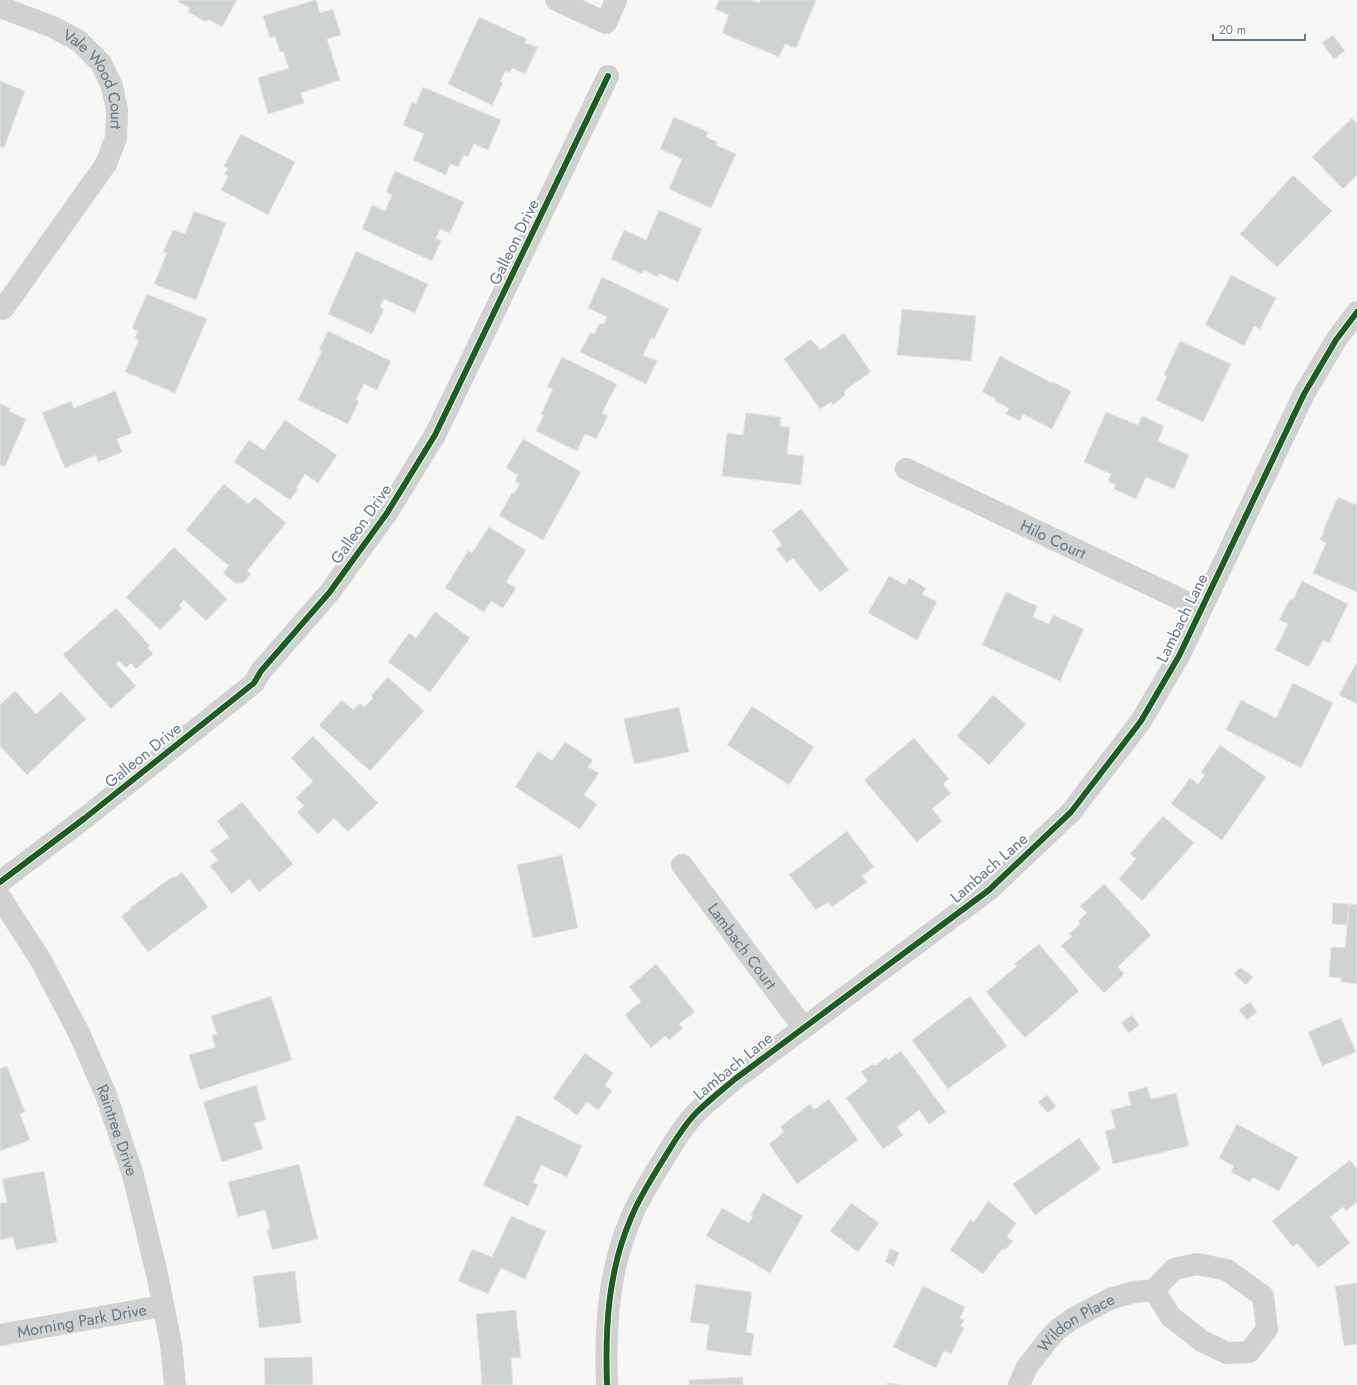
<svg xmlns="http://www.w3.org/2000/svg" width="1357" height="1385" viewBox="0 0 1357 1385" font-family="Jost,sans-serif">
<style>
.building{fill:#d0d3d3;stroke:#e6e6e5}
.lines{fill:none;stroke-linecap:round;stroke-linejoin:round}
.minor{stroke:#d0d2d2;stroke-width:22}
.cycleway-casing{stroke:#fff;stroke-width:8}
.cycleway{stroke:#1b5e20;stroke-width:6}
.labels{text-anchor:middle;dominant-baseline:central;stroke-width:4;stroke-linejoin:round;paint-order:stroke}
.street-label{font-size:16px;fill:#637888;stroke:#fff}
</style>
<rect width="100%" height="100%" fill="#f7f7f5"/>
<path class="building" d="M179 0H237L222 27 208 19 206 22 188 12 190 8 178 2Z
M315 0H316L320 13 333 9 341 35 327 39 340 80 301 93 304 103 268 114 258 78 289 68 283 51 280 52 275 36 270 38 263 16Z
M719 0H751L759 3 761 0H816L796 48 785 44 779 57 722 33 729 15 715 9Z
M479 17 527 39 525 43 538 47 525 74 512 68 510 73 505 71 500 82 503 83 492 105 448 84Z
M1333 35 1345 51 1334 59 1322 43Z
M0 81 25 91 4 148 0 146Z
M423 87 501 120 488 150 474 144 468 157 464 155 458 167 450 164 446 175 413 160 424 134 403 125 412 102 416 104Z
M674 117 708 132 706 137 717 142 716 145 736 154 711 208 669 189 682 159 660 149Z
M1352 118 1357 124V175L1343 189 1312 157Z
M241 134 295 162 268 215 221 190 228 176 224 174 228 168 224 166Z
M395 171 464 202 450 233 440 229 436 238 441 241 432 261 362 229 372 205 385 211 392 195 386 192Z
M1293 175 1332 211 1277 267 1240 234Z
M659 210 702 229 678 282 659 273 658 277 644 270 642 274 611 259 624 230 646 240Z
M194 211 226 223 196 300 154 284 167 253 163 252 173 230 185 234Z
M356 251 428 284 415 313 384 299 380 307 384 309 372 334 328 314Z
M1231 275 1276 298 1260 329 1254 326 1244 346 1205 325Z
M602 277 669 309 654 339 651 338 643 355 657 361 646 384 580 352 590 333 594 334 600 323 604 324 607 317 588 308Z
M147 294 207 319 175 393 125 372 139 340 135 338 138 331 132 328Z
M902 309 976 316 971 361 897 355Z
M328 331 391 361 377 390 364 384 356 400 359 401 348 424 298 400 322 351 319 350Z
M844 333 871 372 844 391 845 395 833 405 831 402 820 409 784 359 811 339 820 350Z
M1180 341 1231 364 1203 422 1156 400 1167 376 1164 375Z
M1000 356 1052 383 1053 382 1071 391 1052 429 1023 414 1020 421 1006 414 1009 408 995 401 996 399 982 392Z
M562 357 617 384 602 413 608 416 596 439 585 434 577 451 536 431 544 415 541 414 553 389 547 387Z
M115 391 132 433 117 439 122 452 98 462 96 455 65 468 42 413 71 401 74 408Z
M0 404 10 408 9 411 26 419 5 467 0 465Z
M1106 412 1138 425 1142 416 1164 426 1158 441 1189 455 1174 489 1146 477 1136 499 1114 489 1116 485 1108 481 1111 474 1084 462Z
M746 413 781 417 780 426 790 427 787 454 804 456 801 485 722 476 727 433 743 435Z
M285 420 337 455 318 483 305 474 296 488 298 489 290 500 234 462 249 440 264 450Z
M523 439 581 472 543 540 499 516 512 493 514 494 520 484 515 481 518 475 506 468Z
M224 484 248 504 255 497 286 523 247 571 251 574 243 583H235L223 573 229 566 186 530Z
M1338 497 1357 505V592L1313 573 1326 543 1320 540 1324 532 1323 531Z
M801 509 849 570 820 592 793 558 787 563 776 549 782 545 772 531Z
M489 527 526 550 506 582 516 588 503 608 491 601 484 612 445 588 468 551 472 553Z
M174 547 227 599 206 621 184 600 179 605 182 608 160 630 126 597Z
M889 576 905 585 909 578 926 588 922 594 937 602 917 640 868 613Z
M1302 581 1348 604 1329 643 1323 640 1309 667 1275 650 1288 624 1279 620 1290 599 1293 600Z
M1006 592 1037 606 1033 617 1049 624 1053 615 1084 629 1060 681 982 645Z
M116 608 150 646 148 648 153 654 136 669 131 663 126 668 119 661 116 664 136 686 111 709 63 655Z
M435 612 470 638 430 692 388 662 409 633 416 638Z
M1356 663H1357V704L1339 695Z
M388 677 424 711 370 771 319 725 342 700 353 710 360 703 364 707 373 698 371 696Z
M1293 683 1333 703 1301 768 1226 730 1241 700 1276 718Z
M15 691 36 714 61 692 86 719 27 775 0 746V705Z
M993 695 1026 724 989 765 957 736Z
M752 706 814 747 789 785 727 745Z
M679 707 689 752 634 764 624 719Z
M313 736 378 803 348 832 334 818 318 834 297 812 304 806 296 798 313 781 291 758Z
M914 738 949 779 943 784 951 793 932 809 942 821 917 842 864 780Z
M565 742 593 760 588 767 599 773 584 795 597 804 580 829 515 787 538 751 552 761Z
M1220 745 1266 777 1222 840 1171 804 1190 778 1198 784 1205 775 1201 772Z
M242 802 293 864 259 892 249 879 232 894 210 866 218 860 210 851 229 837 217 821Z
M1163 816 1194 843 1142 901 1119 879 1136 859 1130 854Z
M847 831 874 867 862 876 867 882 832 907 828 902 816 910 789 875Z
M562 855 578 928 533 938 517 865Z
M182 872 208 907 148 952 121 916 131 909 130 908 172 877 174 878Z
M1104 884 1151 935 1118 967 1124 974 1104 993 1061 946 1072 936 1069 934 1080 924 1078 921 1087 913 1080 906Z
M1333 903 1349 904 1347 925 1332 924Z
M1349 904 1357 905V984L1341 982 1342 978 1329 977 1331 947 1345 948Z
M1039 944 1079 991 1025 1038 986 992 1017 966 1014 964Z
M656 964 695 1012 679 1024 683 1028 669 1040 665 1036 651 1048 625 1015 641 1001 629 987Z
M1240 967 1253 977 1246 985 1234 974Z
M271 996 292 1060 200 1090 189 1055 215 1047 212 1035 217 1034 211 1016Z
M970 996 1007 1046 948 1089 912 1040Z
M1250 1002 1257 1012 1247 1020 1239 1010Z
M1132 1015 1139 1025 1129 1033 1121 1023Z
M1341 1018 1356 1052 1322 1066 1308 1032Z
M901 1051 946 1112 929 1124 919 1110 897 1127 903 1135 883 1149 846 1098 868 1081 861 1072 873 1064 875 1066 886 1057 888 1060Z
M585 1053 613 1073 605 1085 612 1091 598 1110 587 1102 577 1115 553 1098Z
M7 1066 25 1112 20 1114 30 1140 0 1151V1069Z
M256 1085 266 1120 254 1123 263 1149 222 1162 203 1102Z
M1147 1087 1151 1099 1176 1093 1189 1146 1113 1164 1105 1131 1115 1128 1111 1110 1131 1105 1128 1092Z
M1047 1095 1056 1106 1048 1113 1038 1102Z
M829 1099 858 1140 797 1184 769 1144 784 1132 780 1127 810 1104 814 1110Z
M517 1115 582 1146 567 1177 541 1165 533 1182 538 1185 528 1206 483 1185Z
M1237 1124 1298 1157 1279 1191 1253 1177 1250 1182 1231 1172 1234 1166 1219 1158Z
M1079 1138 1101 1169 1035 1215 1013 1184Z
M1350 1160 1357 1169V1202L1346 1211 1343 1207 1330 1217 1350 1243 1318 1268 1297 1243 1293 1247 1272 1221Z
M299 1164 318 1239 272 1250 267 1230 270 1228 265 1210 238 1217 228 1182Z
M44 1171 57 1242 16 1250 13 1237 0 1240V1203L7 1202 2 1179Z
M763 1193 803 1216 770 1273 706 1236 722 1208 749 1223 753 1216 751 1215Z
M988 1201 1016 1223 1007 1237 1013 1241 1005 1250 1002 1249 983 1274 950 1250 970 1220 974 1222Z
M851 1203 879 1223 858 1252 830 1231Z
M511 1216 546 1231 525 1279 501 1268 488 1294 458 1281 472 1249 492 1257Z
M890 1249 899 1252 894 1266 885 1262Z
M295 1271 301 1323 259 1328 253 1276Z
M1357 1283V1344L1344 1346 1335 1286Z
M696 1284 752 1292 746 1332 754 1334 751 1356 706 1350 709 1325 690 1322Z
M923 1286 965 1307 960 1318 964 1320 961 1326 964 1328 951 1354 944 1351 936 1368 893 1347Z
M516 1310 521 1358H511L513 1385H482L476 1314Z
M312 1357 313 1385H265L264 1358Z
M743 1377V1385H689V1380Z
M887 1383 901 1385H887Z"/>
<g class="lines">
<g class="minor">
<path d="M556 0 606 23 616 0"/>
<path id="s1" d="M0 7 53 27 79 41 101 63 112 86 117 110 116 138 106 164 3 309"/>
<path id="s2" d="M906 469 1201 609"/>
<path id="s3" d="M682 865 803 1027"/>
<path d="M0 882 85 818 254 683 261 671 329 593 387 513 435 435 608 76"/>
<path id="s4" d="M0 897 40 959 79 1033 106 1095 133 1175 157 1274 171 1344 175 1385"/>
<path id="s5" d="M0 1335 162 1306"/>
<path d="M607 1385C605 1328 608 1271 631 1218 639 1198 651 1179 663 1160 673 1144 683 1126 696 1113 708 1101 722 1090 735 1079L989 890 1071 812 1141 721 1179 656 1304 394 1336 340 1357 312"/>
<path id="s6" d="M1019 1385 1027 1367 1048 1340 1057 1330 1072 1319 1110 1299 1133 1292 1154 1290 1174 1269 1197 1264 1227 1270 1263 1296 1267 1329 1249 1352 1227 1353 1202 1341 1171 1317 1154 1290"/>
</g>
<g class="cycleway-casing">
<path id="cycleway" d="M0 882 85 818 254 683 261 671 329 593 387 513 435 435 608 76
M607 1385C605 1328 608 1271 631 1218 639 1198 651 1179 663 1160 673 1144 683 1126 696 1113 708 1101 722 1090 735 1079L989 890 1071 812 1141 721 1179 656 1304 394 1336 340 1357 312"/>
</g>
<use href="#cycleway" class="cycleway"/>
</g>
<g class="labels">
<g class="street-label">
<text stroke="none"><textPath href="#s1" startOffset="128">Vale Wood Court</textPath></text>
<text transform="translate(514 242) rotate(-64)">Galleon Drive</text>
<text transform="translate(361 524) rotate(-55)">Galleon Drive</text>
<text stroke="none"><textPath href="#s2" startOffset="163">Hilo Court</textPath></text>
<text transform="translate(1182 618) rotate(-64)">Lambach Lane</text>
<text transform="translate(143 755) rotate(-39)">Galleon Drive</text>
<text transform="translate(989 868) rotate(-41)">Lambach Lane</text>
<text stroke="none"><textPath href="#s3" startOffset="101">Lambach Court</textPath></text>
<text transform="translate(733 1066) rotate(-39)">Lambach Lane</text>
<text stroke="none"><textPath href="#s4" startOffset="262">Raintree Drive</textPath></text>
<text stroke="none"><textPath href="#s5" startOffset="83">Morning Park Drive</textPath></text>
<text stroke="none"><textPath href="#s6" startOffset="87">Wildon Place</textPath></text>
</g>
</g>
<path d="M1213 34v6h92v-6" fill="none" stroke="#637888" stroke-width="2"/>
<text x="1219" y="34" font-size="12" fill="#637888" stroke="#ffffff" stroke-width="3" paint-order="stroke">20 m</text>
</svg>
